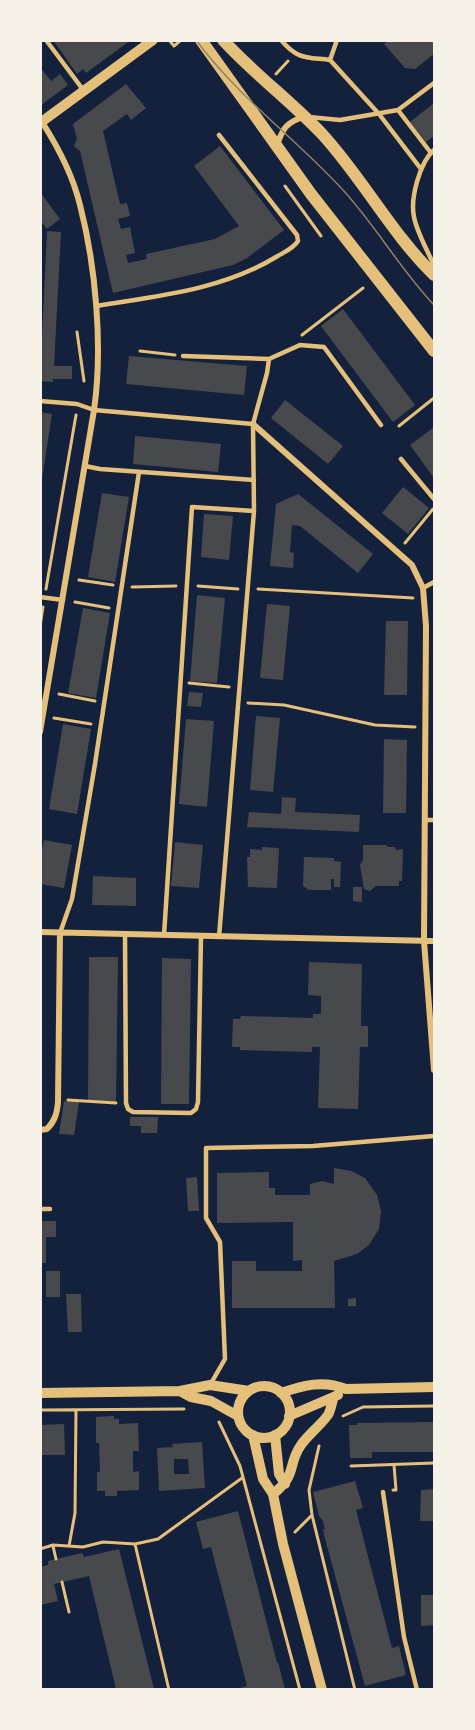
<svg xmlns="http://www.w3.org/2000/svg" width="475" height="1730" viewBox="0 0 475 1730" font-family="Ubuntu,sans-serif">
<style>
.building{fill:#48494c;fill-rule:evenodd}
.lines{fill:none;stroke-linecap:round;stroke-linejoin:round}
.path{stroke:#e5c07b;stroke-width:3}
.service{stroke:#e5c07b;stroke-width:4.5}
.minor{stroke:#e5c07b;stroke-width:6}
.tertiary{stroke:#e5c07b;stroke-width:10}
.secondary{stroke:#e5c07b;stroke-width:12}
.tram{stroke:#918062;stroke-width:1.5}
</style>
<rect width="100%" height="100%" fill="#14213d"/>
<path class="building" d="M53 40H131L86 73 83 69 77 74Z
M389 40H434V54L415 69 405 68 384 44Z
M40 67 51 81 60 74 68 85 40 106Z
M126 84 146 108 131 120 127 114 103 131 120 204 127 203 130 216 118 219 121 229 130 227 135 253 126 255 128 263 147 259 146 254 215 239 239 226 194 166 220 146 284 230 247 258 233 265 113 293 80 151 74 146 77 139 73 124Z
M434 103V136L426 142 410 122Z
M40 192 60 219 47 229 40 220Z
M47 231 61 232 54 366H72V379H53V382L40 381Z
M343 309 415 405 393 422 321 326Z
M129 356 247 366 244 395 126 384Z
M285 400 343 446 328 464 271 418Z
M40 412 52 414 42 479H40Z
M433 428 434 431V478L410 445Z
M135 436 221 444 218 472 133 464Z
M403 487 429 508 408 534 382 513Z
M102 493 129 497 115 582 88 577Z
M298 494 373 554 358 573 300 526 292 525 290 552 294 553 293 568 270 566 276 504Z
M204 514 233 516 229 560 201 557Z
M197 595 225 598 217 683 190 681Z
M267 604 290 606 283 680 260 678Z
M83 608 110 613 96 698 68 693Z
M386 621H408L407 695H384Z
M189 692 203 693 201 707 187 706Z
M256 716 280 718 273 792 250 790Z
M186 719 214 721 207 807 179 804Z
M63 724 91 729 77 814 49 809Z
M384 739 407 740 406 813H383Z
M282 797 296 798 295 812 360 815 359 832 247 827 249 812 281 814Z
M44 840 72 845 64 888 40 884V859Z
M175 842 203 845 199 888 171 886Z
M363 845H387V847H395L396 850 403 849 402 881H399V886H376L370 891 364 889 360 865 363 860Z
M262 847 279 848 277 888 248 887 247 857H250V849L262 850Z
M304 857 334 858V861L341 862 340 887H334V879H331V890H309L303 886Z
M93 876 136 878V906L92 905Z
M353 887H362V902L353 901Z
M89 957H118L116 1102H88Z
M162 958 191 959 189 1104H161Z
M309 962 362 964 361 1026H368V1047H360L358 1109 318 1108 320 1047H312V1052L240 1050V1047H232L233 1019H240L241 1016 313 1018V1014H321V996L308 995Z
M64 1101 79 1102 74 1135 59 1134Z
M130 1117H158L157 1133H141V1126H130Z
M334 1168 351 1171 365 1178 377 1195 381 1211 379 1229 369 1245 357 1254 334 1261 335 1308H232V1261H256V1271H302V1260L293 1261V1222L217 1223V1173L269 1172V1188H275V1195H310V1184L322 1181 334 1184Z
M197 1177 199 1211H188L186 1178Z
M40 1221H56V1237H46V1263H40Z
M46 1271H60V1297H46Z
M66 1294H81L82 1332H68Z
M356 1298V1306H348V1299Z
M114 1416V1419H119V1424L138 1423 139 1451H133V1472L139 1471V1490L117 1491V1496H105V1491H97V1472H100L99 1443H96V1417Z
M434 1422V1452H372V1458H350L349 1425H357V1423Z
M64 1424 65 1455H40V1425Z
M202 1442 205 1488 159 1491 157 1448 173 1447 172 1444ZM174 1459H188L189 1474H174Z
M355 1481 363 1508 356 1510 392 1648 399 1646 406 1675 365 1686 324 1535 323 1529H325L323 1521 319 1516 313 1492Z
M434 1489V1521H420L421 1490Z
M238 1511 277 1663 278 1662 285 1689H236L247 1686 211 1547 203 1549 196 1522Z
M119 1549 154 1689H116L89 1576 54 1584 58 1601 40 1605V1567L48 1565V1561L82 1553 84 1557Z
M421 1595H434V1625L421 1626Z"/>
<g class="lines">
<path class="path" d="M169 40 174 46 181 40
M276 74 288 61
M285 186 321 236
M77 332 84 381
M302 335 363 288
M140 351 175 355
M399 426 434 398
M405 543 433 509
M79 580 113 585
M198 586 238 589
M132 587 176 586
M46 589 76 415
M258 589 413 598
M75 602 109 608
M40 626 43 607
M189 683 229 687
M59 694 95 701
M248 703 284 705 375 725 415 727
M54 718 91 724
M68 1100 116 1103
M40 1410 184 1409
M343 1416 363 1407 434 1406
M219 1422 240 1466 300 1690
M319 1446 309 1490 312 1515 355 1690
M351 1466 434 1463
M393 1490H396L394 1465
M295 1532 312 1515
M135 1544 169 1690
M53 1546 56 1559
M69 1546 75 1513 76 1410
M40 1549 53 1545 83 1547 103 1542 135 1544 158 1539 242 1478
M62 1582 69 1612"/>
<path class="service" d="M46 40 84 91
M281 40C298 60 306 57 330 60L379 114 421 169
M330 60 337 40
M398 110 431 153
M309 117 340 120 398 110 434 83
M434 150C420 162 410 198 414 217 417 233 428 251 434 266
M96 306C157 296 222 290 276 257 284 252 293 249 298 241L297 235 219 135
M183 356 269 359 300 345 324 347 381 425
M40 401 77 404 94 410 253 424
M401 459 434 499
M85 466 100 469 254 480
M423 588 434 582
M40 597 63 600
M426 820H434
M60 933 72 899 95 764 139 472
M125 934 126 1103 128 1109 133 1112 191 1113 196 1109 198 1102 201 936
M164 935 192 507 254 511
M219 937 254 511 253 424 267 373 269 359
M40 1209H50
M210 1385 225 1359 220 1242 206 1218V1148L313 1146 434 1136
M383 1492 404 1637 417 1690"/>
<path class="minor" d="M277 145C283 128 286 123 303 117
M253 424 412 565 423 588 426 626 424 941 434 1070
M40 732 94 410C103 348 96 267 80 205 73 176 58 147 42 122
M40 932 434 941
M40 1130 47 1129C55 1121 57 1113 58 1102L60 933"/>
<path class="tertiary" d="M40 123 153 40
M238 1412a26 26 0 1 1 52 0a26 26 0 1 1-52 0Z
M180 1391 191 1397 211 1401 238 1416
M40 1393 180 1391 210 1385 249 1391
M281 1393C304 1385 323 1380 346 1389L434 1387
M289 1416 338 1395
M253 1435 263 1479 273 1494 283 1544 322 1690
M275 1435 279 1474 285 1484
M273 1494C298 1474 287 1465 301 1445 307 1436 327 1419 329 1413 331 1408 332 1403 333 1399"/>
<path class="secondary" d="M201 40 311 194 434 351
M223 40C254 74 292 102 323 135 363 179 392 234 434 275"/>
<path class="tram" d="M196 40C238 97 296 139 343 190 376 226 400 269 434 305"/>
</g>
<rect width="475" height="1730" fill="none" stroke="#f6f1e7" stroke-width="84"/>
</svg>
